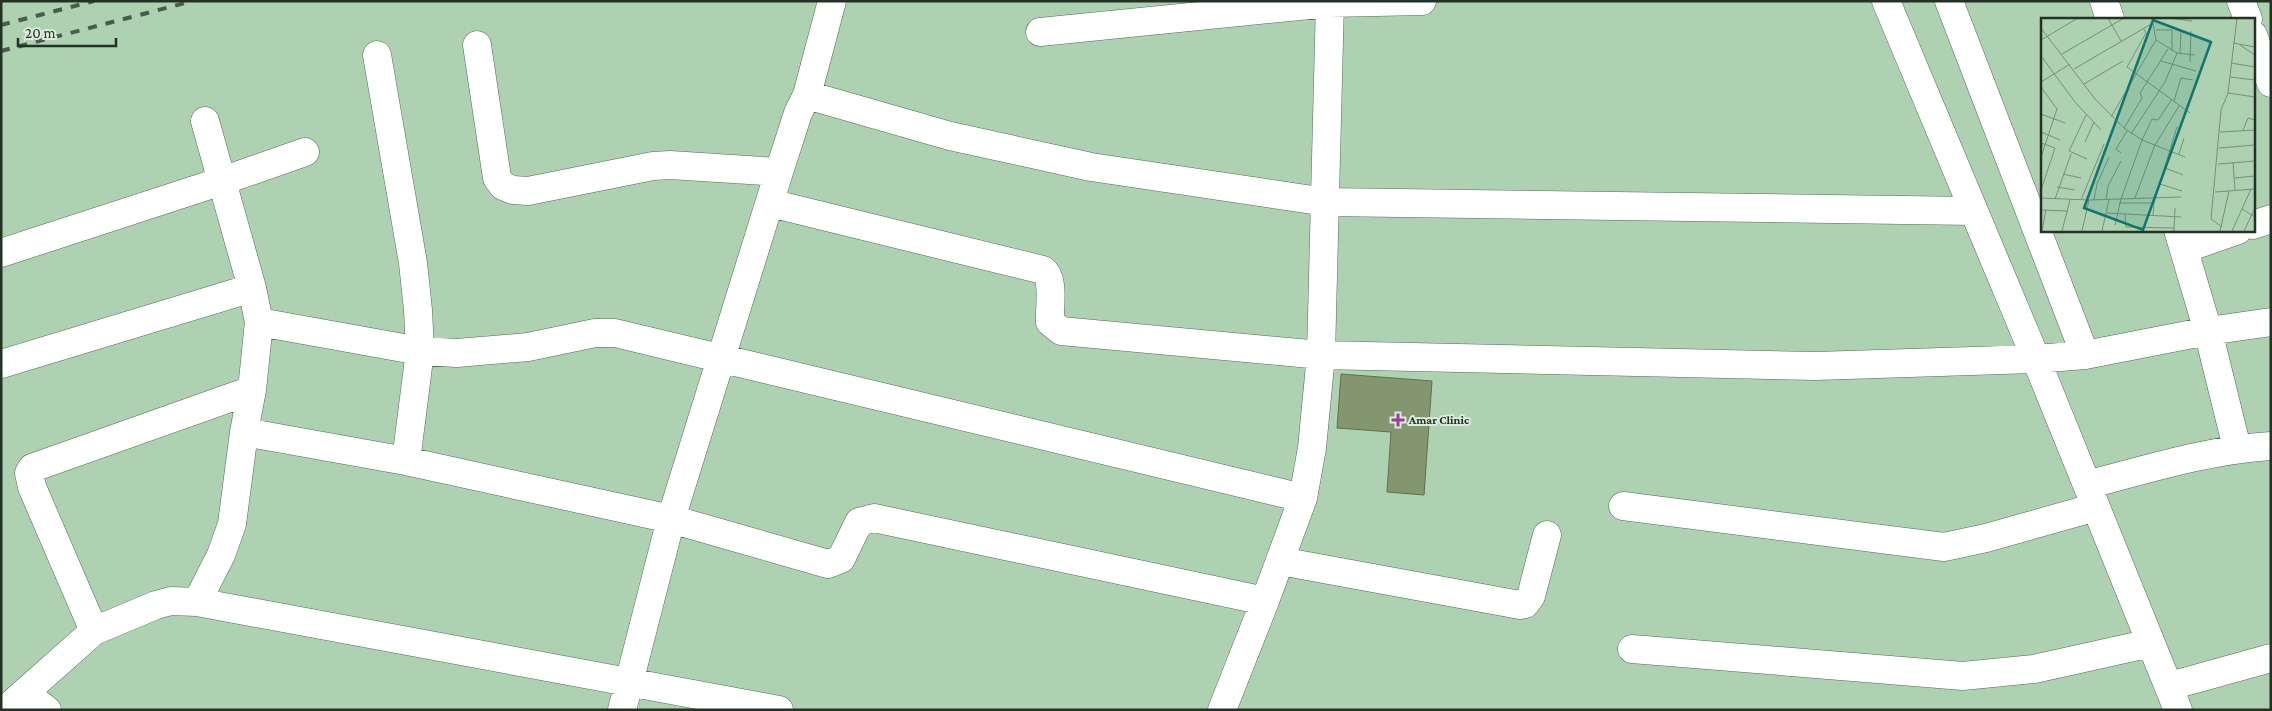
<svg xmlns="http://www.w3.org/2000/svg" width="2272" height="711" viewBox="0 0 2272 711" font-family="'Crimson Pro',serif">
<style>
.building{fill:#849670;stroke:#60714c}
.lines{fill:none;stroke-linecap:round;stroke-linejoin:round}
.minor-casing{stroke:#4e6f53;stroke-width:29}
.minor{stroke:#fff;stroke-width:28}
.rail{stroke:#495d4c;stroke-width:4;stroke-dasharray:9 9;stroke-linecap:butt}
.poi-dot{fill:#a13b9f;stroke:#daecdc;stroke-width:2}
.labels{text-anchor:middle;dominant-baseline:central;stroke-width:4;stroke-linejoin:round;paint-order:stroke}
.poi-label{font-size:12px;font-weight:bold;fill:#243226;stroke:#daecdc;text-anchor:start}
.inset-road{fill:none;stroke:#769179;stroke-width:1}
.view{fill:#0f766e;fill-opacity:0.15;stroke:#0f766e;stroke-width:2.5}
.inset-edge{fill:none;stroke:#243226;stroke-width:2.5}
</style>
<rect width="100%" height="100%" fill="#add1b1"/>
<path class="building" d="M1341 374 1432 381 1424 495 1387 492 1391 432 1337 428Z"/>
<g class="lines">
<g class="minor-casing">
<path id="minor" d="M1886 1 2036 359 2178 710
M1949 1 2085 355
M2104 1 2110 19
M2241 1 2248 19
M1040 32 1330 3 1422 1
M2253 35 2271 83
M477 45 497 178 503 186 513 190 528 191 653 166 670 165 779 172
M377 55 413 263 418 310 420 351 406 461
M807 95 950 136 1091 167 1326 202 1974 211
M770 203 1043 270C1055 279 1049 308 1050 322L1061 331 1321 355 1816 366 2036 359 2085 355 2208 331 2271 322
M2253 225 2271 219
M2178 230 2208 331 2237 448
M2184 249 2238 230
M1 253 222 181 305 152
M259 322 420 351 457 353 528 347 595 333H615L1303 498
M1 364 252 288
M244 432 406 461 671 519 828 564 841 559 859 522 874 518 1265 601
M2087 485C2148 469 2208 450 2271 446
M1623 506 1944 547 1986 538 2096 507
M1280 561 1520 605 1525 604 1531 596 1547 535
M197 602 221 555 232 524 244 432 252 390 259 322 252 288 205 121
M94 631 32 487 29 473 32 468 252 390
M1632 649 1963 676 2034 669 2151 643
M2170 686 2271 658
M25 693 47 710
M5 710 94 631 156 605 171 601 197 602 779 710
M622 710 671 519 779 172 798 113 807 95 832 1
M1222 710 1265 601 1303 498 1312 448 1321 355 1330 1"/>
</g>
<use href="#minor" class="minor"/>
<path class="rail" d="M1 25 94 1
M1 51 193 1"/>
</g>
<path class="poi-dot" d="M1395.5 412.5h5v5h5v5h-5v5h-5v-5h-5v-5h5z"/>
<g class="labels">
<g class="poi-label">
<text x="1409" y="420">Amar Clinic</text>
</g>
</g>
<g transform="translate(2041 18)">
<rect width="214" height="214" fill="#add1b1"/>
<path class="inset-road" d="M67 0 80 23M128 0 151 3M0 10 54 81 83 110 101 122 144 139M103 11 105 15 86 49 149 95M115 12H131V33M0 22 37 0M115 22 136 35 154 37M192 25 214 29M199 27 214 37M21 36 83 0M139 36 140 12M0 38 34 84 60 112M120 43 155 53M149 44 150 13M190 45 214 49M33 51 112 5M189 59 214 62M0 64 29 46M43 66 82 43M0 69 16 91 0 139M187 75 214 79M133 83 140 60 152 62M0 96 24 105M45 97 28 133 46 141M70 99 115 22 111 0M83 110 101 80 99 75 127 31M202 112 207 100 214 102M0 114 19 122M179 114 214 112M90 116 124 64 136 35M44 124 53 104M0 125 14 130 0 172M178 130 214 127M80 135 75 131 86 113M138 136 143 120M192 144 194 172M177 146 214 143M124 150 142 157M22 156 40 160M193 160 214 158M119 166 141 173M16 169 34 172M174 174 214 171M0 180 48 182 140 179M94 180 114 127 138 88M14 181 30 136M40 182 63 126M53 182 56 166 68 139M65 182 67 168 80 143M78 185H113M201 191 214 199M0 192 27 193M66 195 140 199M84 197 85 209 133 210M112 198 113 185 136 109M74 207 80 181 101 122 111 101 117 102 131 81M181 209 170 201 180 92 187 75 196 0M1 213 5 192M21 213 29 182M41 213 48 182M61 213 68 182M133 213 134 190M179 213 188 173M191 213 210 171M203 213 214 190"/>
<path class="view" d="M112 2 170 24 102 212 43 190Z"/>
<rect width="214" height="214" class="inset-edge"/>
</g>
<rect width="2272" height="711" fill="none" stroke="#243226" stroke-width="5"/>
<path d="M18 38v8h98v-8" fill="none" stroke="#243226" stroke-width="2.5"/>
<text x="25" y="38" font-size="15" fill="#243226" stroke="#daecdc" stroke-width="4" paint-order="stroke">20 m</text>
</svg>
